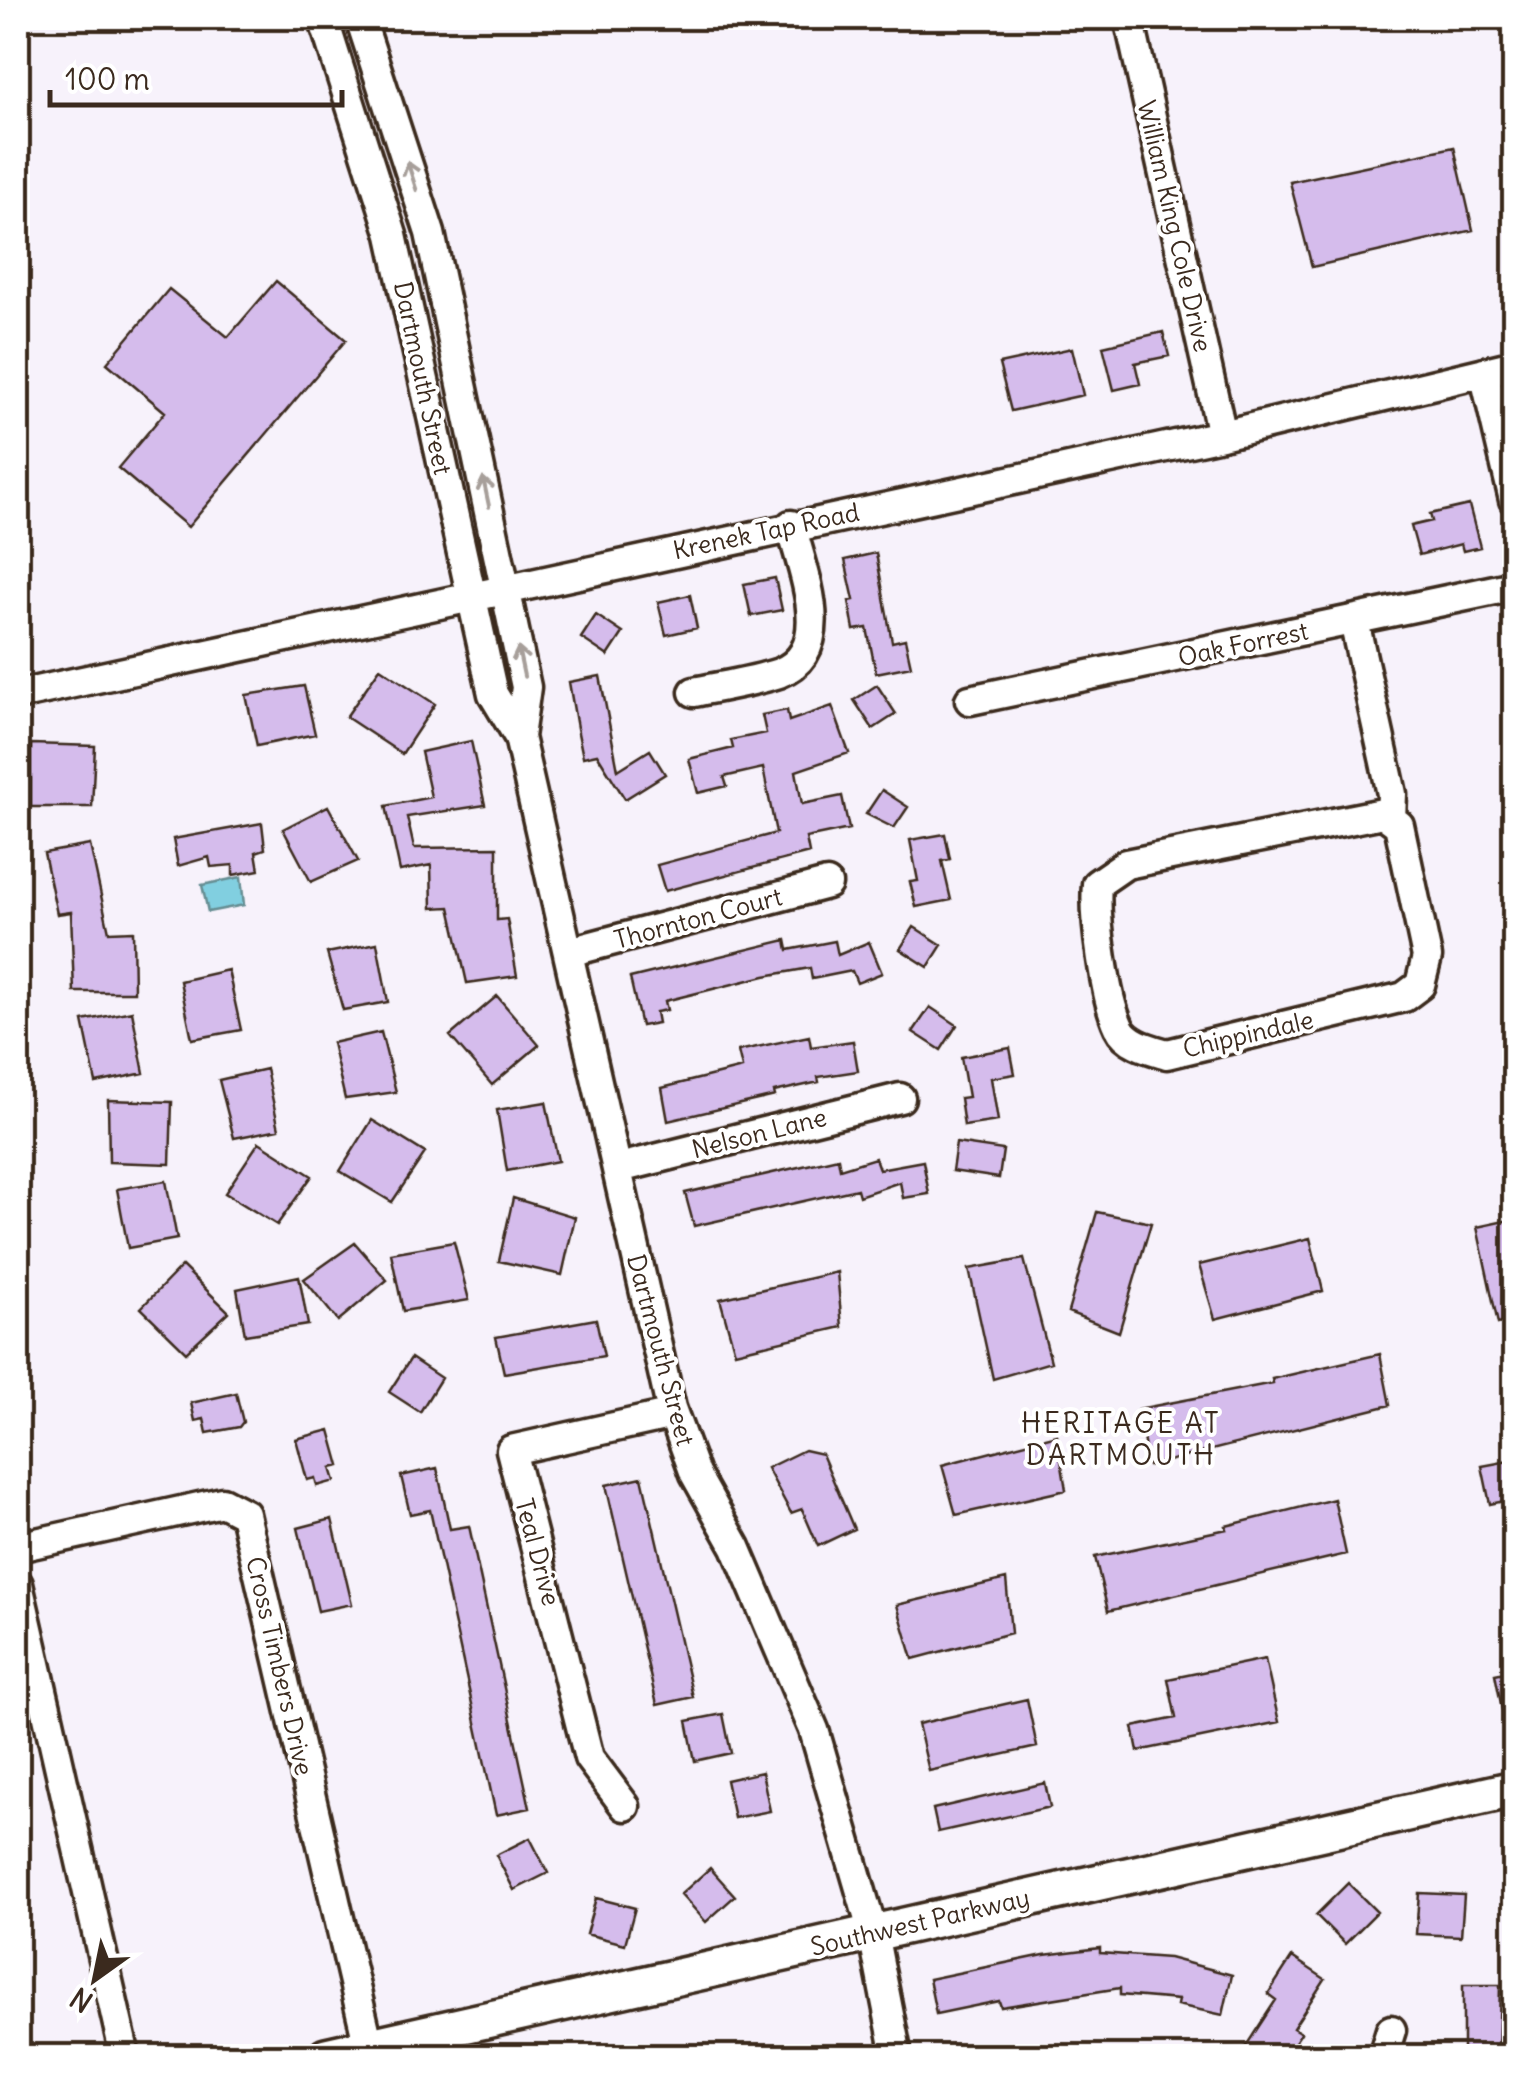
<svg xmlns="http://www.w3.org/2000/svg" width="1532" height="2074" viewBox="0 0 1532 2074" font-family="Delius,sans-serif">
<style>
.water{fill:#81cfe0;stroke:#658d92;stroke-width:2.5}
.building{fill:#d5bcec;stroke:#3b2a1e;stroke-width:2.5}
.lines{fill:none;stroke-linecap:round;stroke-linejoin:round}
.minor-casing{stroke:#3b2a1e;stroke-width:35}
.major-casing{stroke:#3b2a1e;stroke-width:42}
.minor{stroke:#fff;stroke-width:28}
.major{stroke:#fff;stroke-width:35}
.oneway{stroke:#a79f9a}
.labels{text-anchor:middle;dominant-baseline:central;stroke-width:8;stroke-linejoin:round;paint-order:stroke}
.street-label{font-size:25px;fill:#3b2a1e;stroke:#fff}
.neighbourhood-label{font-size:28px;letter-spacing:2.5px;fill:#3b2a1e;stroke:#fff}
</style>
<rect width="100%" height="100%" fill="#f7f2fb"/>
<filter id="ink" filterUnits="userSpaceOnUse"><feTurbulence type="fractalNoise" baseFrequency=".01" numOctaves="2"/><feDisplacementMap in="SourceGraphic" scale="20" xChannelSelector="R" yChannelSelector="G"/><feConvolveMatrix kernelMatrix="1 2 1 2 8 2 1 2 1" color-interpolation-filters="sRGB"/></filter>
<g filter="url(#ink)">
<path class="water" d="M241 877 244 905 208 912 202 885Z"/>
<path class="building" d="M1454 147 1473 230 1312 267 1290 182Z
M276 281 346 340 188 527 118 468 165 412 107 363 169 289 228 337Z
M1163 332 1169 356 1135 363 1140 384 1114 390 1103 346Z
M1072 348 1083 395 1011 411 999 364Z
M1469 505 1480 547 1463 551 1461 544 1419 555 1411 526 1432 521 1430 514Z
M876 553 892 642 905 639 911 666 876 673 867 628 854 630 849 601 854 600 845 560Z
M775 578 782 610 751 616 744 584Z
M690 595 697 628 666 635 658 602Z
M596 615 623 633 608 656 581 638Z
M380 668 435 704 402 754 346 717Z
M600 676 618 770 650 750 665 774 625 799 597 754 583 757 577 728 569 682Z
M877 685 896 714 873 729 854 700Z
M304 686 315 734 257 746 246 695Z
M832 706 849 753 796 771 802 804 842 796 849 829 806 838 809 853 665 891 657 865 776 833 763 768 724 777 727 786 698 793 689 759 733 748 731 740 766 733 762 715 787 710 789 721Z
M471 741 485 805 407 817 414 848 497 847V920L507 919 517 976 467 983 450 907 432 908 431 865 400 871 386 806 431 797 421 752Z
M31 744 95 746 92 807H31Z
M882 790 908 807 894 828 866 814Z
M328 806 358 861 311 882 283 829Z
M262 823 265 849 256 852 259 870 233 875V865L211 867 209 857 178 866 173 839Z
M945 834 950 859 942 861 951 900 916 907 910 882 918 881 910 840Z
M90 845 109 932 133 931 134 992H74L71 912 57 914 44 853Z
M914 927 942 945 928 967 900 949Z
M786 940 788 950 835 941 838 955 869 942 882 973 857 983 852 971 812 979 810 968 765 976 665 1001 667 1010 656 1012 658 1023 641 1026 630 978Z
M377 943 388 1002 343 1010 327 953Z
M228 970 241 1030 192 1039 180 981Z
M497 996 539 1045 492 1085 450 1036Z
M930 1007 957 1025 941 1050 913 1032Z
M132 1011 144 1073 96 1083 83 1021Z
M381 1032 396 1092 345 1099 332 1043Z
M809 1036 811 1047 853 1041 858 1071 818 1077 819 1082 774 1092 775 1096 668 1121 662 1088 742 1068 738 1051Z
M1010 1048 1015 1074 991 1078 998 1121 964 1126 960 1098 968 1097 961 1057Z
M266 1069 279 1129 234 1138 219 1080Z
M108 1100 172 1102 170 1164 109 1162Z
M546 1102 558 1161 507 1171 497 1110Z
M372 1120 425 1153 392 1202 340 1171Z
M259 1142 312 1176 277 1225 225 1193Z
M956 1143 1003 1150 999 1178 952 1171Z
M838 1158 840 1169 875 1158 879 1169 923 1161 929 1194 903 1198 900 1182 859 1196 857 1189 694 1226 685 1193Z
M166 1181 177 1239 128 1248 117 1189Z
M513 1198 575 1217 562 1275 499 1261Z
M1097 1212 1151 1223 1119 1332 1068 1312Z
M1514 1219V1320L1498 1324 1477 1227Z
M1310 1238 1323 1291 1215 1319 1199 1265Z
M454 1242 469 1300 403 1311 391 1253Z
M355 1243 387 1280 338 1321 304 1279Z
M1024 1259 1051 1362 993 1379 969 1269Z
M182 1266 229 1312 186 1352 141 1308Z
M837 1272 842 1327 735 1352 720 1299Z
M299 1276 308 1325 245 1335 237 1289Z
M596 1319 604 1356 504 1373 496 1337Z
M1380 1354 1390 1405 1148 1466 1138 1409 1273 1383 1272 1379Z
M411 1358 441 1378 420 1412 389 1392Z
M236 1393 243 1422 239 1427 207 1433 204 1419 195 1421 191 1403Z
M330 1430 340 1466 331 1468 335 1481 317 1486 315 1478 307 1480 296 1439Z
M1057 1435 1066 1490 956 1515 942 1465Z
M804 1450 822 1454 854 1529 818 1546 802 1509 791 1513 767 1468Z
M1514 1460V1499L1490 1504 1482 1466Z
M437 1468 450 1529 469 1526 530 1808 496 1815 430 1510 410 1514 401 1476Z
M642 1477 693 1697 657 1705 606 1485Z
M1334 1499 1346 1554 1108 1611 1095 1557 1227 1529 1226 1526Z
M332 1519 352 1604 318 1611 298 1528Z
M1006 1579 1011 1633 913 1659 897 1605Z
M1265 1659 1279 1722 1138 1751 1133 1727 1176 1718 1168 1679Z
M1514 1670V1733L1507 1734 1495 1674Z
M1027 1699 1037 1747 929 1771 918 1724Z
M723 1714 731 1753 695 1761 687 1721Z
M762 1772 770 1811 734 1818 726 1780Z
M1045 1783 1050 1807 938 1832 933 1809Z
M530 1838 548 1873 514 1890 496 1855Z
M710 1868 735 1896 706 1922 681 1894Z
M1348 1883 1377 1912 1345 1944 1316 1915Z
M1419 1893 1464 1895 1461 1936 1416 1934Z
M596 1898 635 1908 625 1944 586 1934Z
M1100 1948V1953L1169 1958 1232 1975 1223 2015 1177 2005 1178 2000 1120 1995V1988L1001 2007 999 2001 936 2014 929 1979 1044 1955Z
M1292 1957 1325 1979 1293 2028 1301 2033 1286 2056H1255L1244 2049 1276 2000 1268 1994Z
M1463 1985H1500L1498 2056H1463Z"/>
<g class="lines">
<g class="minor-casing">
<path id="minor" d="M323 18 392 235 493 694 519 737 671 1408 695 1474 736 1547 814 1730 873 1933 897 2056
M360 18 430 233 526 687 519 737
M1129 18 1222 435
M1484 372 1514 500
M1354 621 1392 794 1391 819
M694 692C722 686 752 682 779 673 838 650 801 568 791 525
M18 695 1222 435 1514 365
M970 700 1514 586
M1383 813 1399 825 1427 957 1420 985 1404 997 1167 1054C1150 1049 1127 1044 1119 1027 1105 998 1094 916 1097 884L1126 864Z
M569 952 827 884
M619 1168 900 1098
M18 1547 222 1502 245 1514 369 2047
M18 1584 125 2056
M625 1806 589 1758 511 1450 673 1414
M1383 2056 1391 2030"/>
</g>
<g class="major-casing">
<path id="major" d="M326 2056 1514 1789"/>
</g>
<use href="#minor" class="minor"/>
<use href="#major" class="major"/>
</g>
<defs><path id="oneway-shaft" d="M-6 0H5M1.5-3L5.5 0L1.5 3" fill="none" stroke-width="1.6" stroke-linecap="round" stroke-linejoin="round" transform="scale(2.5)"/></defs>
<g class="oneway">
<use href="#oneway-shaft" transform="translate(412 176) rotate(-108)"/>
<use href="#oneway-shaft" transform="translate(486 492) rotate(-102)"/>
<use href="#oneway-shaft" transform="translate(521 662) rotate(-102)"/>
</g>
</g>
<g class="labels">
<g class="street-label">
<text transform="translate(1175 226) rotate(77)">William King Cole Drive</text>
<text transform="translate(423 378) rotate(78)">Dartmouth Street</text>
<text transform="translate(766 531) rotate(-12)">Krenek Tap Road</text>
<text transform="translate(1243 644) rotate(-12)">Oak Forrest</text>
<text transform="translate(698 918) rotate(-15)">Thornton Court</text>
<text transform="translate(1248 1034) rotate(-13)">Chippindale</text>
<text transform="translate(759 1133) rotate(-14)">Nelson Lane</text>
<text transform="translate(661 1350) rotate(75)">Dartmouth Street</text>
<text transform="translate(538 1552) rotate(75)">Teal Drive</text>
<text transform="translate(280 1666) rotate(77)">Cross Timbers Drive</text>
<text transform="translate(920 1922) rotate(-13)">Southwest Parkway</text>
</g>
<g class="neighbourhood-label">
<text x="1121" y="1423">HERITAGE AT<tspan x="1121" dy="32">DARTMOUTH</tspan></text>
</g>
</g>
<rect width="1532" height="2074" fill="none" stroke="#fff" stroke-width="60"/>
<rect x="30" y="30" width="1472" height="2014" fill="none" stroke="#3b2a1e" stroke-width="4" filter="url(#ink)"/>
<g transform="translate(95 1979) rotate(213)" stroke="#ffffff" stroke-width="8" paint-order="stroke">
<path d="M0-8L18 38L0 25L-18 38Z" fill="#3b2a1e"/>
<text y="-15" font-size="28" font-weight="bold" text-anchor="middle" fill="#3b2a1e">N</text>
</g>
<path d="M50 90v15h292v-15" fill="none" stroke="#3b2a1e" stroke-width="5"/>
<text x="65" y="90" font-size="30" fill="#3b2a1e" stroke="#ffffff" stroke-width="8" paint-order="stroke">100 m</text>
</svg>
